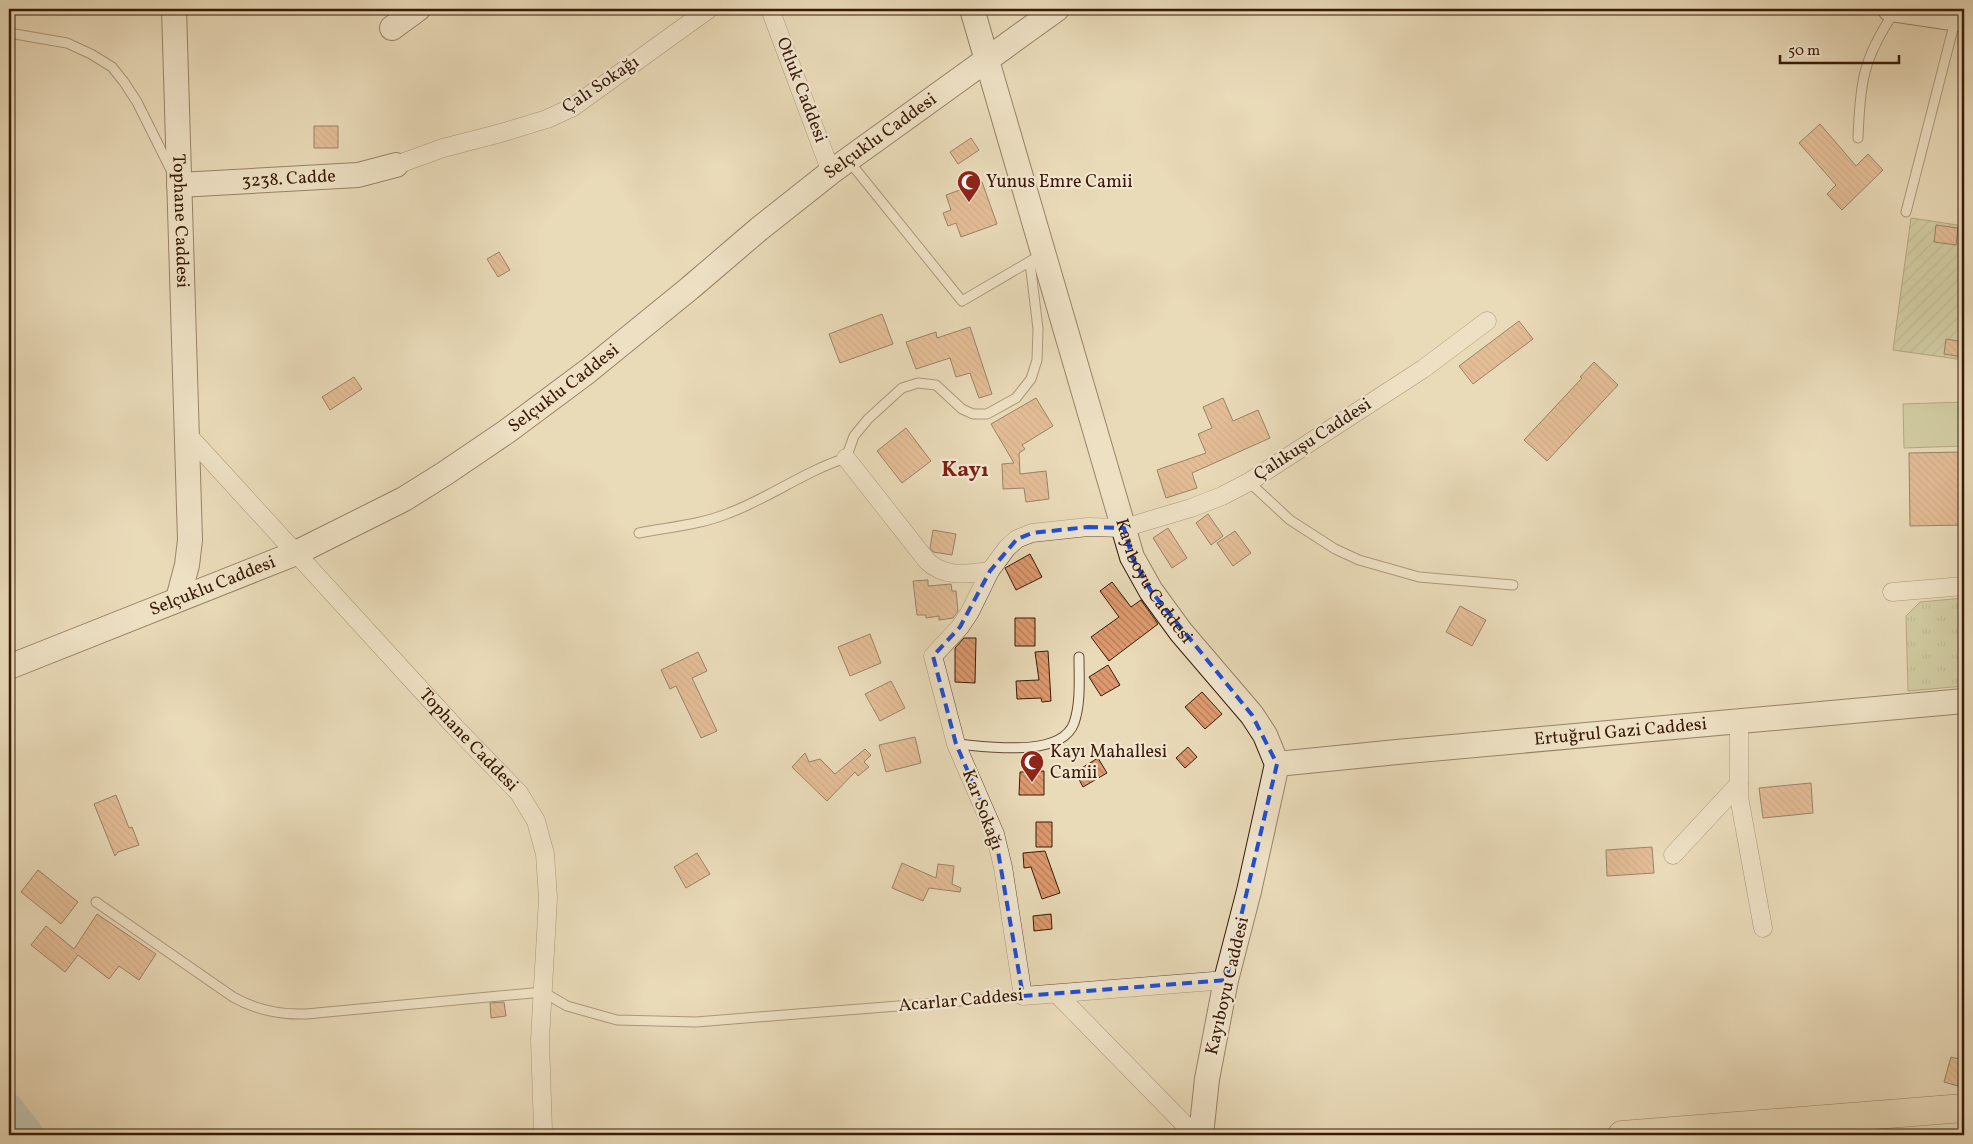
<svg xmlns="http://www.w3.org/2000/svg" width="1973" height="1144" viewBox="0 0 1973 1144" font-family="Vollkorn,serif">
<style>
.grass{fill:#b9bf8d;stroke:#796c4a}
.park{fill:url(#park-tufts);stroke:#796c4a}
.garden{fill:url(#garden-furrows);stroke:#796c4a}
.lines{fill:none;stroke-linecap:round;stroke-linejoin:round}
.river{stroke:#9bb8b9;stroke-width:29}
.building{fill:url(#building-back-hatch);stroke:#391a07}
.lane-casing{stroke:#654a33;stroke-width:11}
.street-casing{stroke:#654a33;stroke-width:19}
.secondary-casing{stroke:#391a07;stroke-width:26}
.highway-casing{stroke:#391a07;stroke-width:29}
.lane{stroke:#f1e7d1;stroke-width:9}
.street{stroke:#f1e7d1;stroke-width:18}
.secondary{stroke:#f1e7d1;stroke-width:24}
.highway{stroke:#e9dab8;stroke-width:28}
.marked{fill:none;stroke:#1d4ed8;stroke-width:4;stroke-dasharray:10 6;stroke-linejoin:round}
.labels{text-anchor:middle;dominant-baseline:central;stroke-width:4.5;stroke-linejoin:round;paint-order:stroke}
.street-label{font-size:18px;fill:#391a07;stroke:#f1e7d1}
.poi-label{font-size:18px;fill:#391a07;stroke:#f1e7d1;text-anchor:start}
.district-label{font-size:22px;font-weight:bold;fill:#7a1f14;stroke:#f1e7d1}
</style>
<defs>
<pattern id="park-tufts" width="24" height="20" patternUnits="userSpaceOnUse" patternTransform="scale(1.25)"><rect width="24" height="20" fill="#b9bf8d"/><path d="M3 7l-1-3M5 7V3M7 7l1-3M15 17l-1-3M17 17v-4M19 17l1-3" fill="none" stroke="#979a71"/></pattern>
<pattern id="garden-furrows" width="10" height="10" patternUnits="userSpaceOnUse" patternTransform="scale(1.25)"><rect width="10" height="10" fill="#b9bf8d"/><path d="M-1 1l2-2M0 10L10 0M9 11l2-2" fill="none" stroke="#979a71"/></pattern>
<pattern id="building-back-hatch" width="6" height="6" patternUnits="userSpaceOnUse" patternTransform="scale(1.25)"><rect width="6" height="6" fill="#de9a6e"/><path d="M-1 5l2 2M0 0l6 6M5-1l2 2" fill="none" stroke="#b57d58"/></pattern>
</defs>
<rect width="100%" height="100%" fill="#e9dab8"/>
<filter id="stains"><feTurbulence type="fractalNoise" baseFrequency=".004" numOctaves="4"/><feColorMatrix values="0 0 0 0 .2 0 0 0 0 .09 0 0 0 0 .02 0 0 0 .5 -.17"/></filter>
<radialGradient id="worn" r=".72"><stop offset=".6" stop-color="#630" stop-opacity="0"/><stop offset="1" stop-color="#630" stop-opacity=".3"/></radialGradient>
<path class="grass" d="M1964 402V446L1904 448 1903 404Z"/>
<path class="park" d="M1964 598V686L1908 691 1906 616 1920 602Z"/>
<path class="garden" d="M1911 218 1964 226V360L1893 350Z"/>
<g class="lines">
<path class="river" d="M9 1108 30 1135"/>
</g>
<path class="building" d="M1820 124 1856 166 1868 154 1883 170 1842 210 1827 194 1836 185 1799 143Z
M314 126H338V148H314Z
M971 138 979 150 958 164 950 152Z
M982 182 997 224 961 237 956 223 948 226 943 213 951 210 946 195Z
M1936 225 1958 228 1956 245 1934 242Z
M499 252 510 270 498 277 487 259Z
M882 314 893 344 840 363 829 334Z
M1519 321 1533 339 1473 384 1459 366Z
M970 327 992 394 979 398 970 373 956 377 950 358 916 369 906 342 936 332 937 338Z
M1946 339 1964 342V357L1944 354Z
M1594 362 1618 385 1547 461 1524 440 1582 378 1580 377Z
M354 377 362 389 330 410 322 397Z
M1036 398 1053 426 1022 445 1025 449 1019 453 1020 474 1046 471 1049 499 1026 502 1024 488 1003 489 1002 464 1014 463 991 424Z
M1223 398 1233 421 1258 410 1270 438 1192 473 1197 488 1166 498 1157 470 1206 453 1198 434 1212 428 1203 407Z
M906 428 931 461 902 483 877 451Z
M1964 452V525L1910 526 1909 453Z
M1208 514 1223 536 1211 545 1196 523Z
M1168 528 1187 558 1172 568 1153 538Z
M933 530 956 534 952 555 933 552 930 548Z
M1235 531 1251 553 1233 566 1217 543Z
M1030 554 1042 577 1016 590 1005 568Z
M928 580V586L951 584 952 591H956L958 611 953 618 939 620V616L926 618V615H917L913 581Z
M1112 582 1131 607 1141 600 1158 624 1109 661 1091 637 1119 617 1100 591Z
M1460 606 1486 620 1472 646 1446 632Z
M1015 618H1035V646H1015Z
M870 634 881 663 850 676 838 647Z
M964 638H976L975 683 955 682V648Z
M1048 651 1051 701 1042 702 1041 698 1017 699 1016 681 1039 680 1035 652Z
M698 652 707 671 692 678 717 731 701 738 676 686 670 689 661 670Z
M1108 665 1120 685 1101 696 1089 677Z
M891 681 905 708 880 721 865 694Z
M1202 692 1222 714 1205 729 1185 707Z
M915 737 921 763 886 772 879 745Z
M1188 747 1197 757 1185 768 1176 758Z
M865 749 871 755 864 762 869 767 858 776 855 772 827 801 792 767 805 753 809 762 820 759 835 774Z
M1098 758 1107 773 1083 787 1075 772Z
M1044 771V795H1019L1020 772Z
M1811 783 1813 813 1763 818 1759 788Z
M116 795 129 828 132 827 139 845 118 852 115 856 94 804Z
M1036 822H1052V847H1036Z
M1652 847 1654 873 1607 876 1606 850Z
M1045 851 1060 893 1042 899 1031 867 1024 868 1023 853Z
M697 853 710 874 686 888 674 867Z
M902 863 936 878 938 864 954 866 952 884 961 888 960 892 929 888 923 901 892 888Z
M38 870 78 902 61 924 21 892Z
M97 914 156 954 139 980 119 966 109 979 78 955 65 972 31 945 46 926 74 949Z
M1051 914 1052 929 1034 931 1033 916Z
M504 1002 506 1016 491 1018 490 1003Z
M1951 1057 1964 1060 1958 1086 1944 1082Z"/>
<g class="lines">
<g class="lane-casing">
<path id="lane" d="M9 33 67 43 91 54 112 67 124 82 137 102 171 170
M1858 138C1860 82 1863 58 1895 11
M848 160 962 301 1034 259
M1906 212 1955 21
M1249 482 1290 520 1335 549 1359 560 1419 577 1513 585
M639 533C669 527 700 525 729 513 769 498 805 471 846 458L854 436 868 419 902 388 918 383 936 385 962 409 973 414H987L1016 398 1031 379 1037 360 1038 329 1030 262
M956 744C985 746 1061 759 1074 723 1081 703 1079 678 1079 657
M96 902 233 997C256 1010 279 1015 306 1014L543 992 567 1006 617 1020 696 1022 1023 996"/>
</g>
<g class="street-casing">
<g id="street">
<path d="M770 9 831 172"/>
<path d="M396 165 443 148 501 133 547 119 573 107 709 9"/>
<path id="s1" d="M187 434 455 727 519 793 536 821 545 854 548 898 540 1040 543 1130"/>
<path d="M846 458 927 561C945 578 966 574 990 571"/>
<path d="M1892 592 1964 586"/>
<path d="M1739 721V797L1763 928"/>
<path d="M1673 855 1739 784"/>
<path d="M1226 980 1023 996 1003 867 995 834 956 744 933 656 960 627 970 612 990 571 1007 548 1017 539 1032 533 1088 527 1124 528 1191 508 1222 496 1249 482 1423 369 1487 321"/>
<path d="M1057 994 1195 1135"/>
</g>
</g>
<g class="secondary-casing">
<g id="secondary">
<path id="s2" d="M174 9 190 540 187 565 178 599"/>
<path id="s3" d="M972 9 1132 557 1151 591 1181 632 1252 715 1265 735 1277 764 1249 891 1226 980 1207 1079 1201 1135"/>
<path d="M1890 9 1964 20"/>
<path d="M392 28 418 9"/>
<path id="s4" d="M179 185 358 175 396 165"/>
<path id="s5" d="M9 667 296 553 404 499 444 474 506 432 588 371 690 288 759 229 831 172 1057 9"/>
<path id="s6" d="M1277 764 1397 752 1964 701"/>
</g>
</g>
<g class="highway-casing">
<path id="highway" d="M1622 1135 1964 1108"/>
</g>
<use href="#lane" class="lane"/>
<use href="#street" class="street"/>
<use href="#secondary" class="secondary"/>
<use href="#highway" class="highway"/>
</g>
<path d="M0 0H1973V1144H0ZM1088 527 1124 528 1132 557 1151 591 1252 715 1277 764 1226 980 1023 996 995 834 956 744 933 656 960 627 990 571 1017 539 1032 533Z" fill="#e9dab8" fill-opacity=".55" fill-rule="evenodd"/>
<path class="marked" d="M1088 527 1124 528 1132 557 1151 591 1252 715 1277 764 1226 980 1023 996 995 834 956 744 933 656 960 627 990 571 1017 539 1032 533Z"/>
<defs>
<g id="mosque-pin" transform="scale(1.25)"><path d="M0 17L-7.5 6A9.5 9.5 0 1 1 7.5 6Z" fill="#8f2418" stroke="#f1e7d1"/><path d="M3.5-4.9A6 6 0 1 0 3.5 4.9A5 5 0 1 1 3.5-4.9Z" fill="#fff"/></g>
</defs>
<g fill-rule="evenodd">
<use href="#mosque-pin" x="969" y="182"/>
<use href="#mosque-pin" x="1032" y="762"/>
</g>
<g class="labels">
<g class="street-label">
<text transform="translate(601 85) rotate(-34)">Çalı Sokağı</text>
<text transform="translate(801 90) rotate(69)">Otluk Caddesi</text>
<text stroke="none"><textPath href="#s5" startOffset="1029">Selçuklu Caddesi</textPath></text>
<text stroke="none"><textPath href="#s4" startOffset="110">3238. Cadde</textPath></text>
<text stroke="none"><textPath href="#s2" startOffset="212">Tophane Caddesi</textPath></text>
<text stroke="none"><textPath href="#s5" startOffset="624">Selçuklu Caddesi</textPath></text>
<text transform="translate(1313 440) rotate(-33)">Çalıkuşu Caddesi</text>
<text stroke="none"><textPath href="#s3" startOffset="602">Kayıboyu Caddesi</textPath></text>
<text stroke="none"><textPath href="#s5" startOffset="219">Selçuklu Caddesi</textPath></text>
<text stroke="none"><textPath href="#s6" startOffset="345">Ertuğrul Gazi Caddesi</textPath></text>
<text stroke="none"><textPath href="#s1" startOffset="416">Tophane Caddesi</textPath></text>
<text transform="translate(982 810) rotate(69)">Kar Sokağı</text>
<text transform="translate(1228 986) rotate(-77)">Kayıboyu Caddesi</text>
<text transform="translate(961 1001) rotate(-5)">Acarlar Caddesi</text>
</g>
<g class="poi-label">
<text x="986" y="182">Yunus Emre Camii</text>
<text x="1050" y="752">Kayı Mahallesi<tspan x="1050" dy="21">Camii</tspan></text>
</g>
<g class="district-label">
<text x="965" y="470">Kayı</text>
</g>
</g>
<rect width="1973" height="1144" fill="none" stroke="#e9dab8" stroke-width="30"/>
<rect x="10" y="10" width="1953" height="1124" fill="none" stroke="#391a07" stroke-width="2.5"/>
<rect x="15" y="15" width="1943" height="1114" fill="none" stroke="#391a07"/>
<path d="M1780 55v8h119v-8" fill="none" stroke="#391a07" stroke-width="2.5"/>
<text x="1788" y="55" font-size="15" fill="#391a07" stroke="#f1e7d1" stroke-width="4" paint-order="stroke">50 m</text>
<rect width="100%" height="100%" filter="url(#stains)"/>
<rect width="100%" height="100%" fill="url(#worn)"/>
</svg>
